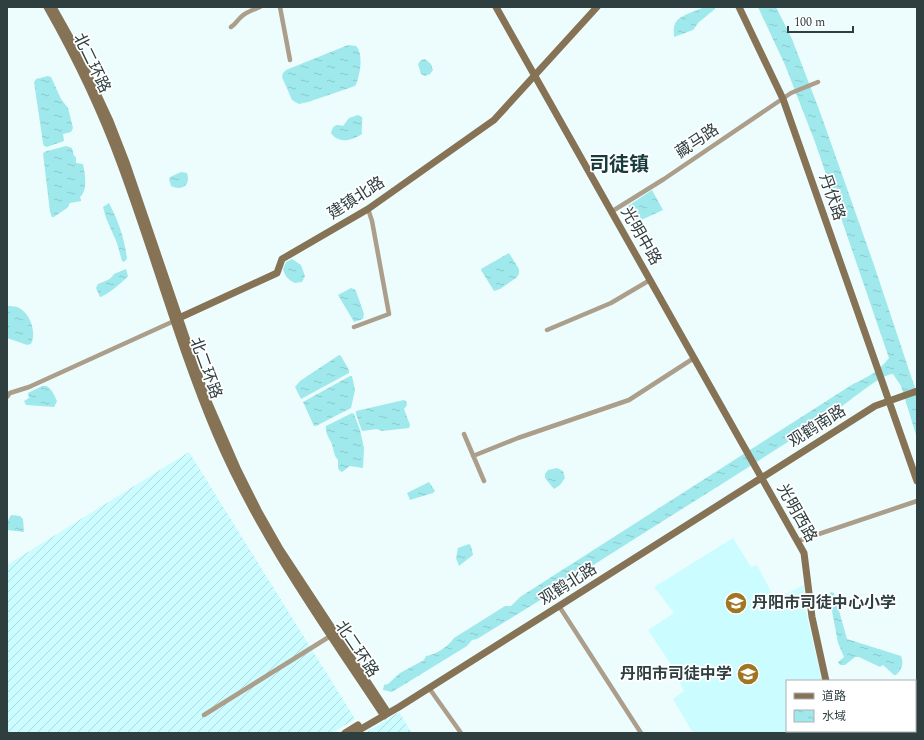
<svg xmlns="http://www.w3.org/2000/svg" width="924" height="740" viewBox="0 0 924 740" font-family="Spectral,'Noto Sans SC',serif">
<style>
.built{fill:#cbfcff}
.industrial{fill:url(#industrial-furrows)}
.water{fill:url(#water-ripples)}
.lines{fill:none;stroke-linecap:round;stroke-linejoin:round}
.street{stroke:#ab9e8a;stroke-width:4.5}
.secondary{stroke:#867355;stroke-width:7}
.labels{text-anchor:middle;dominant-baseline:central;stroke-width:3.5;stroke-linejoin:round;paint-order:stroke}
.street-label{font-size:16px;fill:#2f3f40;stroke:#fff}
.poi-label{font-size:16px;font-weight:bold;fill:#2f3f40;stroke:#fff;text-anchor:start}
.district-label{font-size:20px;font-weight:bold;fill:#183b3d;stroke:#fff}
</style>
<defs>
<pattern id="industrial-furrows" width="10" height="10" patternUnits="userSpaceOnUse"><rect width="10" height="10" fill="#cbfcff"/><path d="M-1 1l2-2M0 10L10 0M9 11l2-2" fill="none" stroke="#afd9dc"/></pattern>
<pattern id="water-ripples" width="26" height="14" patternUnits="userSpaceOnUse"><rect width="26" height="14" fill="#9fe8ec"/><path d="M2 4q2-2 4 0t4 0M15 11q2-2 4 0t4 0" fill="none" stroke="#89c8cb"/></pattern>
</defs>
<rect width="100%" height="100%" fill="#edfdfe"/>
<path class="built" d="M733 538 751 567 757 565 775 599 804 585 805 608 822 681H787V731H817L813 733H693L673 699 684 691 672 666 648 630 674 613 654 587Z"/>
<path class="industrial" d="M189 452 355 719 332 733H7V565Z
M399 712 412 733H365Z"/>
<path class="water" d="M705 7H715V9L699 22 693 30 674 37C674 33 673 28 675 24 677 16 696 11 705 7Z
M758 7H776L792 39 820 112 874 265 917 394V438L901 386 893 374C881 374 850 401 838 409 754 465 668 517 584 571L581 575 477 639 472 640 467 646 392 692 383 690 384 685 388 684 400 673 424 660 426 656C435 655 449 646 454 638L505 606H511L520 597 853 384C868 377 879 371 889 358L815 142 785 65Z
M348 45 356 46C364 53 360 78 355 86L308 102 299 104 292 100 282 77 283 73 286 70Z
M425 59 431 64 433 70 430 74 425 76 421 74 418 64 421 60Z
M48 76 51 77 61 99 68 108 73 128 71 132 63 134 64 141 47 147 44 146 43 143 34 82 36 79Z
M358 115 362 117C363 123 361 128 362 134 352 141 338 144 331 133 333 125 336 124 343 126L349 118Z
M66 146 72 148 74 156 76 157V163L83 164C85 174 88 190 80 197L81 201 70 203 67 208 54 217H52L50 212 43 153 47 151Z
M181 172 187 173C191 186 182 191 171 186L169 179 170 177Z
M652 190 663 210 637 222 628 206Z
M109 203C118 220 125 240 127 259L124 262 122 261 117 243 106 218 103 207Z
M509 253 519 269V274L516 278 500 289 494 291 481 270V269Z
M292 259 301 265 305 276 302 282 295 283C288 280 285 276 283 269L286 262Z
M126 269 128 276C124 281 106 296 100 297L96 288 98 284C104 281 110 281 114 274Z
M351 288 354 289 356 291 364 314 363 319 354 322 338 295Z
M7 306C10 306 14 306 17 307 30 312 37 332 31 344L27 345 7 338Z
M339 355 341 356 349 370V373L301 399 295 387 300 381Z
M350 376H352L355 390 351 408 316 426H314L303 402Z
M42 386H47L52 391 57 401 54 407 26 405 24 401 29 398 28 393Z
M404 400 406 401 407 405 404 409 410 425 409 428 382 431 377 429 362 431 356 414V411Z
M352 413 354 414 360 430 364 448 363 468 350 466 342 472 340 471 338 468V460C333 455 334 448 331 442 328 437 325 432 326 426Z
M557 468 563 471 565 478 560 485 554 489 545 478V474L548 470Z
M429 482 435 491 433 493 410 500 407 493Z
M11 515 20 516 23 519 24 532 7 530V522Z
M469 544 471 546 473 555 459 566 456 558 458 548Z
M831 592 834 593 847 639 901 656C904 663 902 670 896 675H894L883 665 880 667 859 657H855L845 665H840L838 662 844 657 838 643 829 595Z"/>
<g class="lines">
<path class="street" d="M280 7 290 60
M231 27C236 24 236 22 240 18 245 12 253 10 260 7
M611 212 664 179 791 93 818 82
M354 327 389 314 372 221 368 209
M547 330 611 303 650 280
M7 397 10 393 29 387 174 321
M464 434 484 481
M473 456 518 438 629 400 694 358
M798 541 917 501
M559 606 641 733
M915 687 917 685
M429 688 461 733
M204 715 332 635
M857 733 862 731"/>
<path class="secondary" d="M47 7C76 58 101 110 121 165 154 254 179 346 216 434 259 535 323 624 384 716
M53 7 76 48 110 121 126 162 207 399 237 468 259 512 280 549 388 713
M496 7 804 553 812 617 826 681
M739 7 783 99 917 481
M179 318 277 273 282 259 368 209 494 120 597 7
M851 731 853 733
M345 733 358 725
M354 733 399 707 559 606 875 406 917 391"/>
</g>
<defs>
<g id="school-disc" transform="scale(1.15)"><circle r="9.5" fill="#a07625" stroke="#fff"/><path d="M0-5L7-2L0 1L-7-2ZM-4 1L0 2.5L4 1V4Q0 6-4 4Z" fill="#fff"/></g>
</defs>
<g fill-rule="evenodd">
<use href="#school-disc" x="736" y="603"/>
<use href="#school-disc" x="748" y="674"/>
</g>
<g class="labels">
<g class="street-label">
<text transform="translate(92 63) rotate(64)">北二环路</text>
<text transform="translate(697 141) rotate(-34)">藏马路</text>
<text transform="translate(832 197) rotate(71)">丹伏路</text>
<text transform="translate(356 198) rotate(-33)">建镇北路</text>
<text transform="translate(641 236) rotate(60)">光明中路</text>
<text transform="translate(206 368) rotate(70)">北二环路</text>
<text transform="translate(817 426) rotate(-32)">观鹤南路</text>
<text transform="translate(797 513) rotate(61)">光明西路</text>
<text transform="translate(568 584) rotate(-32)">观鹤北路</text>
<text transform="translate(357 649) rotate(56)">北二环路</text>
</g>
<g class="poi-label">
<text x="752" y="603">丹阳市司徒中心小学</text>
<text x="732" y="674" text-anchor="end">丹阳市司徒中学</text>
</g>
<g class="district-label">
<text x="619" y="165">司徒镇</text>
</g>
</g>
<rect width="924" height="740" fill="none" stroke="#2f3f40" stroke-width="16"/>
<rect x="786" y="680" width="130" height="52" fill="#ffffff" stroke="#acb2b3"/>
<rect x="794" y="693" width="20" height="6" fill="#867355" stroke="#acb2b3"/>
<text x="822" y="700" font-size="12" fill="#2f3f40">道路</text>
<rect x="794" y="710" width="20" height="12" fill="url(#water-ripples)" stroke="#acb2b3"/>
<text x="822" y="720" font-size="12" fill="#2f3f40">水域</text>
<path d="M788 26v6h65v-6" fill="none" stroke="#2f3f40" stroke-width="2"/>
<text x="794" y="26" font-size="12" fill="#2f3f40" stroke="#ffffff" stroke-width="3" paint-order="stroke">100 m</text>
</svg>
